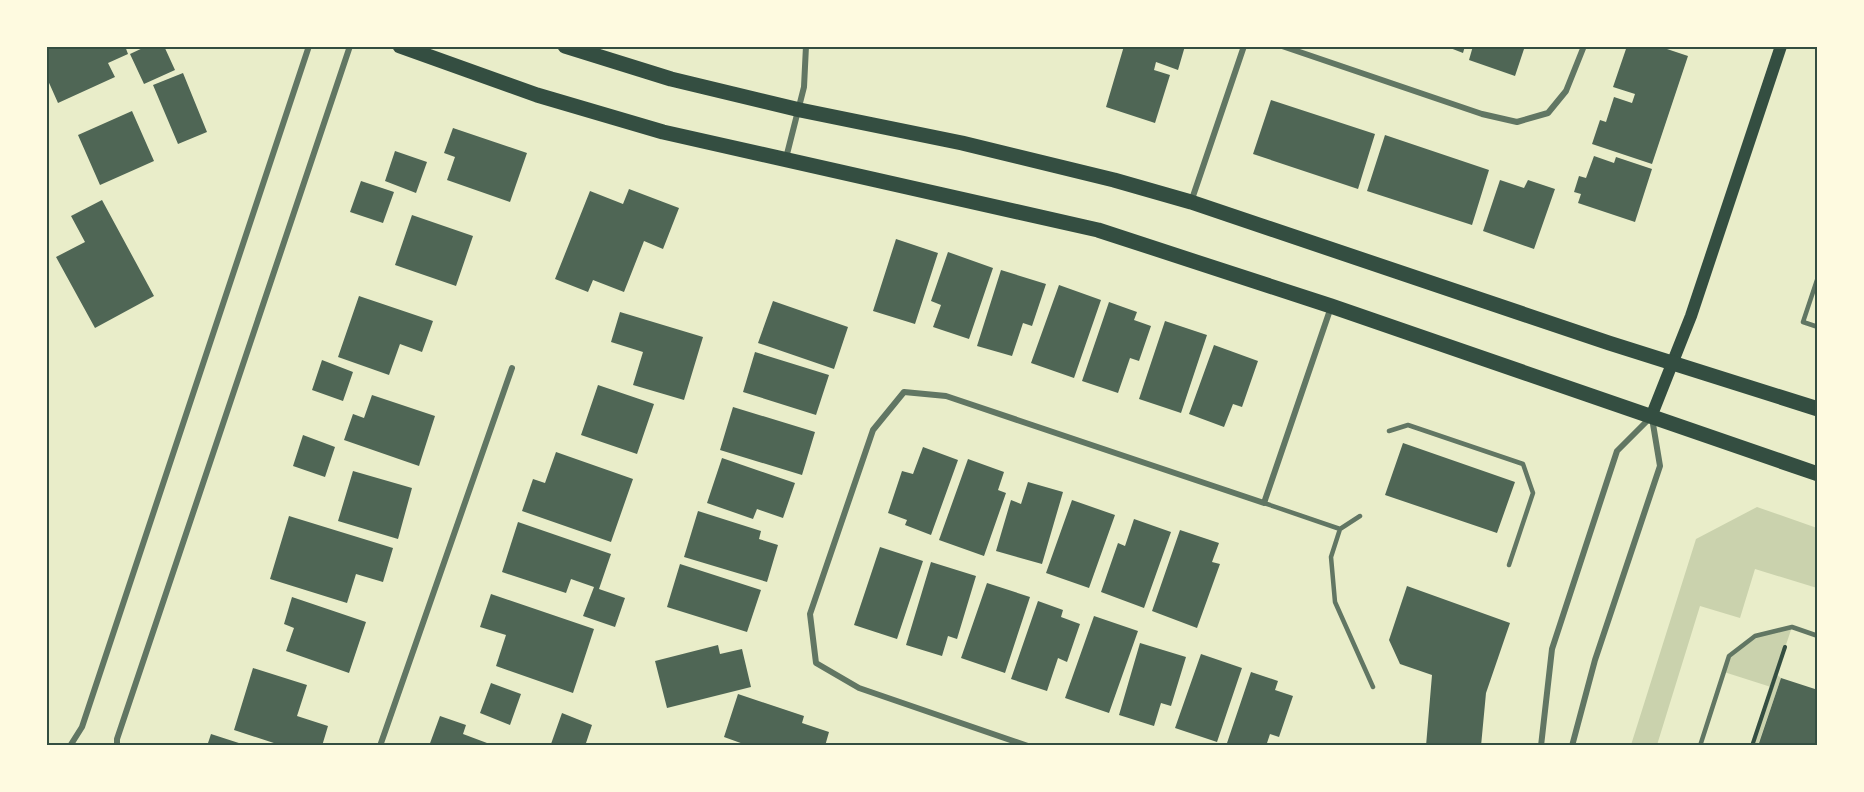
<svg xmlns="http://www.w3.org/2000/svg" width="1864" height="792" viewBox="0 0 1864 792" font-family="'IBM Plex Sans',sans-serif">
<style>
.green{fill:#cad2ad}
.building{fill:#4f6655}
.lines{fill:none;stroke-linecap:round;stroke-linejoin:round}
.path{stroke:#344e41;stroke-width:4}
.service{stroke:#617663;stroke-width:4.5}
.minor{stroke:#617663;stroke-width:6}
.secondary{stroke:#344e41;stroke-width:12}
.primary{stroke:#344e41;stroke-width:15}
.neatline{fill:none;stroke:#344e41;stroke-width:2}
</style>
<rect width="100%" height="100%" fill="#e9edc9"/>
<path class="green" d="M1757 507 1817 528V588L1755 569 1740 618 1700 606 1657 745H1631L1696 539Z
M1792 627 1776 674 1781 678 1758 745H1752L1771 687 1724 672 1729 656 1755 636Z"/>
<path class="building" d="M54 46H125L128 54 108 63 115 77 58 103 46 76V50Z
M147 46H164L175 70 144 84 130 54Z
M1124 46H1185L1178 70 1156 62 1154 70 1170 75 1155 123 1106 107Z
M1445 46H1465L1463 53Z
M1473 46H1525L1515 76 1469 60Z
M1627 46H1658L1688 56 1652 164 1592 144 1600 120 1606 122 1614 97 1632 103 1635 94 1613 87Z
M183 73 207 132 178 144 153 85Z
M1271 100 1375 134 1358 189 1253 154Z
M132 111 154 161 100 185 78 135Z
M453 128 527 153 510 202 447 180 455 157 444 153Z
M1385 135 1489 170 1472 225 1367 191Z
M395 151 427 162 416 193 385 181Z
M1594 156 1614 163 1616 157 1652 169 1635 222 1578 203 1581 194 1574 192 1579 176 1586 178Z
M1500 180 1524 188 1528 180 1555 189 1534 249 1483 231Z
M361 181 394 192 383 223 350 212Z
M629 189 679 208 663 249 644 241 624 292 593 280 588 292 555 279 590 191 623 204Z
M102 200 154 296 95 328 56 257 85 242 71 216Z
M412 215 473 236 456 286 395 265Z
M896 239 938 253 915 324 873 311Z
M948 252 993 268 969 339 933 327 941 305 931 301Z
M1001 270 1046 284 1032 326 1023 323 1012 356 977 346Z
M1059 285 1101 300 1074 378 1031 363Z
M359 296 433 321 422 352 400 344 389 375 338 357Z
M773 301 848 327 834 369 758 343Z
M1109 302 1137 312 1134 320 1151 326 1139 361 1130 358 1118 393 1082 381Z
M620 312 703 337 684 400 633 385 643 352 611 342Z
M1165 321 1207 335 1181 413 1139 399Z
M1214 345 1258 361 1242 407 1233 404 1224 427 1189 414Z
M755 352 829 375 816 415 743 392Z
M322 360 353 372 343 401 312 390Z
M598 385 654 404 637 454 581 435Z
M372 395 435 416 419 466 344 440 353 414 364 418Z
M733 407 815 432 802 475 720 450Z
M303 435 335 447 325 477 293 466Z
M1403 443 1515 482 1497 533 1385 495Z
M923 447 958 460 931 535 905 525 907 520 888 513 902 471 913 474Z
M556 452 633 479 611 542 522 511 533 479 545 483Z
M722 458 795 483 783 518 757 509 753 519 707 503Z
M968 459 1004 472 998 490 1006 493 984 556 939 540Z
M353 471 412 488 398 539 338 521Z
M1028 482 1063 492 1042 564 996 551 1011 500 1021 504Z
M1072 500 1115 515 1089 588 1046 573Z
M698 511 761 531 759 539 778 545 767 582 684 557Z
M289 516 393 548 383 582 356 574 347 603 270 579Z
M1134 519 1171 532 1144 608 1101 592 1118 543 1125 546Z
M518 522 611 554 599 589 625 598 615 627 583 616 594 587 571 579 566 593 502 572Z
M1180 530 1219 543 1212 562 1220 564 1197 628 1152 611Z
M880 547 923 561 897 639 854 625Z
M931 562 976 576 957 639 948 636 942 656 906 645Z
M680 564 761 590 747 632 667 607Z
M987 583 1030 597 1005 673 961 658Z
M1407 586 1510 623 1486 693 1481 746H1426L1432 675 1400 664 1389 640Z
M491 594 594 629 573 693 496 666 506 635 480 627Z
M292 597 366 622 349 673 286 651 294 628 284 624Z
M1038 601 1063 610 1061 617 1080 624 1067 662 1058 658 1047 691 1011 679Z
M1094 616 1138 631 1109 713 1065 698Z
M1140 643 1186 657 1171 706 1161 703 1154 726 1119 715Z
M718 645 720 654 742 649 751 687 667 708 655 661Z
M1201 654 1242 668 1217 742 1175 728Z
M253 668 307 685 297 716 328 726 322 746H283L234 730Z
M1251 672 1278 681 1275 690 1293 696 1279 737 1270 734 1266 746H1226Z
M1781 678 1818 690V746H1758Z
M491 683 521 694 510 725 480 713Z
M738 694 804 716 802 723 829 732 825 746H749L724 737Z
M562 713 592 725 585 746 551 744Z
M440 716 466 725 463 734 487 743 486 746H429Z
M211 734 245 745V746H207Z"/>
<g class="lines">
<path class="path" d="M1752 746 1785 647"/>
<path class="service" d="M1818 277 1803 322 1818 327
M1389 431 1408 425 1523 464 1533 493 1509 565
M1264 503 1340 529 1331 557 1335 602 1373 687
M1340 529 1360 516
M1700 746 1729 656 1755 636 1792 627 1818 636"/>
<path class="minor" d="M1282 46 1482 114 1517 122 1548 113 1566 91 1584 46
M786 158 804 87 806 46
M1191 202 1244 46
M70 746 82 727 309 46
M117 746V739L350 46
M380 746 512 368
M1028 746 859 688 816 663 810 614 873 430 904 392 946 396 1264 503 1331 307
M1541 746 1552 649 1617 451 1651 417
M1572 746 1595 660 1660 466 1652 418"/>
<path class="secondary" d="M1651 417 1691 316 1781 46"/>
<path class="primary" d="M400 46 537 95 663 132 1098 230 1331 306 1818 474
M565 46 671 79 800 110 962 143 1114 180 1191 202 1609 343 1818 409"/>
</g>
<rect width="1864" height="792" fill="none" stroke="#fefae0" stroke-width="96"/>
<rect x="48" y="48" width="1768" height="696" class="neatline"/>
</svg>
